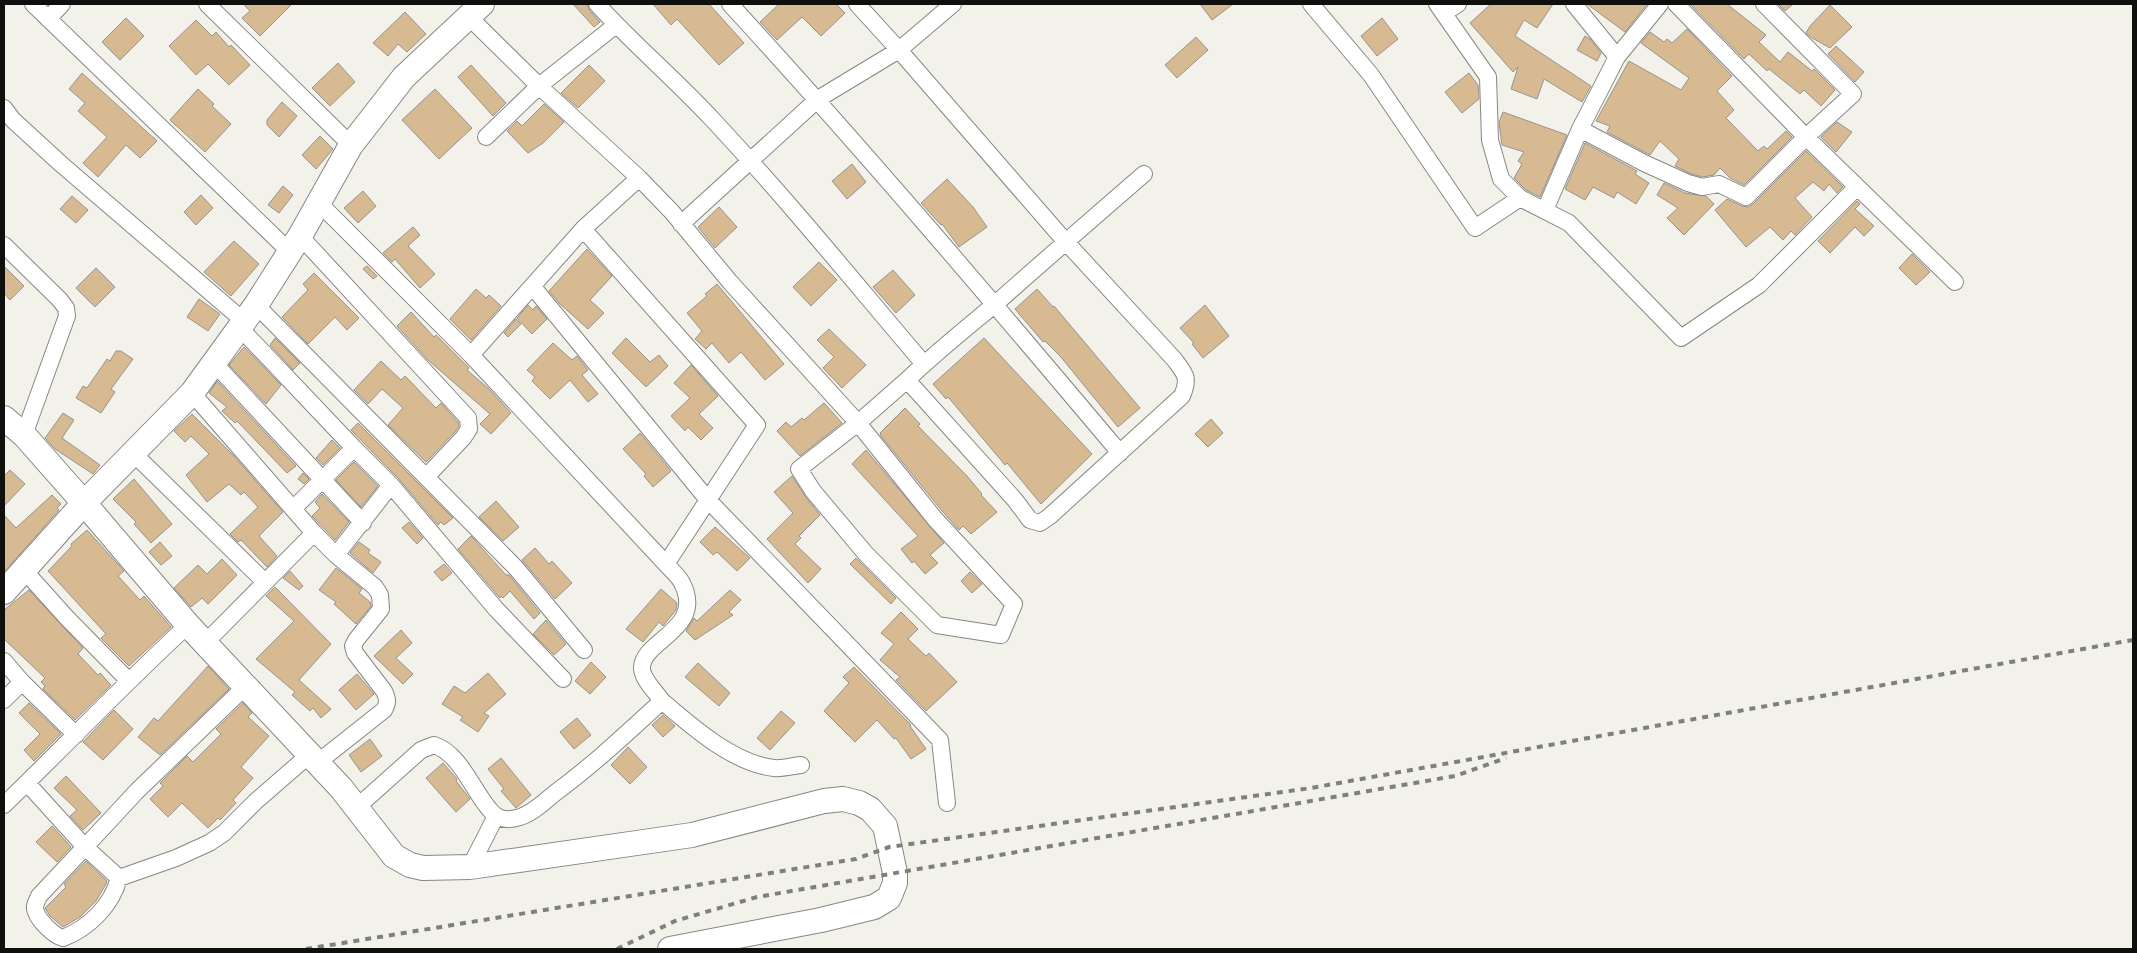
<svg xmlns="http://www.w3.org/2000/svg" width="2137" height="953" viewBox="0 0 2137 953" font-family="Cabin,sans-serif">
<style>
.building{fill:#d7ba92;stroke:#97938d}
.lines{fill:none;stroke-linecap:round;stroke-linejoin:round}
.street-casing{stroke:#878781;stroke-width:18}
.secondary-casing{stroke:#878781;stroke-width:26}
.street{stroke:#fff;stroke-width:16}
.secondary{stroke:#fff;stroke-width:24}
.rail{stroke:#80807b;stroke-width:4;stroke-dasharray:6 6;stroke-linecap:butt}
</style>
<rect width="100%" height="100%" fill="#f2f2eb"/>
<path class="building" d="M243 4H292L260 36 242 18 250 11Z
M573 4H587L590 11 600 22 594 27Z
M653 4H709L744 43 719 65 677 19 671 25Z
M779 4H836L845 13 821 36 802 17 777 40 760 22Z
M1200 4H1233L1212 20Z
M1491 4H1553L1537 28 1524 20 1515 36 1591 86 1582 102 1544 79 1537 99 1511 89 1518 67 1513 72 1470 23Z
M1587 4H1647L1625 32Z
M1690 4H1727L1766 35 1759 42 1780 62 1788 52 1812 71 1814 69 1835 90 1821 106 1804 90 1800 94 1769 69 1767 71 1749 54 1744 59Z
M1778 4H1793L1785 11Z
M1830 5 1852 27 1830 48 1812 38 1806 33 1810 26Z
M405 12 426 34 407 52 398 44 388 56 373 43Z
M126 18 144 36 120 60 102 42Z
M1382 18 1398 39 1377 56 1361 36Z
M196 20 212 36 216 32 229 47 231 45 250 65 229 85 208 64 196 75 169 46Z
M1687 29 1732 76 1717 91 1734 110 1726 118 1758 151 1764 146 1767 149 1786 131 1792 137 1744 185 1730 178 1720 168 1714 175 1703 177 1691 174 1675 166 1679 159 1660 141 1650 155 1607 132 1610 126 1596 121 1629 61 1681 90 1689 78 1641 43 1650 32 1664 42 1667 39 1672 43Z
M1585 36 1590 39 1601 53 1597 61 1577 50Z
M1196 37 1208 50 1177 78 1165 65Z
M1836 46 1864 72 1855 82 1828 54Z
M338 63 355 82 330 106 312 88Z
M471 65 506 103 493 116 458 77Z
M589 65 605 81 578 108 561 93Z
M82 73 157 141 140 158 126 145 98 177 83 163 107 137 78 111 85 103 69 89Z
M1469 73 1478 85 1479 99 1462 113 1445 92Z
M198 89 214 104 212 106 231 124 205 152 170 120Z
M435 89 472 128 439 159 402 120Z
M282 102 297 116 279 137 267 125V120Z
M544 104 564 122 543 143 528 153 507 131 517 121 522 126Z
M1503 112 1567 135 1540 197 1526 190 1514 178 1522 164 1518 161 1524 152 1502 145 1499 122Z
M1837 122 1852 132 1836 152 1821 137Z
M320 136 333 149 316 169 302 155Z
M1585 143 1637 171 1635 174 1649 183 1636 204 1617 192 1614 198 1593 187 1585 200 1565 189Z
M1806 151 1843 187 1837 193 1829 184 1824 191 1813 182 1795 198 1812 217 1795 235 1791 231 1783 240 1770 227 1746 247 1715 210 1727 199 1742 206 1748 207 1753 204Z
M852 164 866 182 847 199 832 181Z
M947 179 973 207 987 227 959 247 942 224 941 225 921 203Z
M1664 183 1685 193 1706 196 1714 204 1684 235 1667 218 1678 208 1657 195Z
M283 186 293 195 279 213 268 205Z
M363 191 376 206 358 223 344 208Z
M201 195 213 208 196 225 184 212Z
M72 196 88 210 76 223 60 209Z
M1857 201 1860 204 1855 209 1874 226 1864 236 1855 227 1830 253 1818 241Z
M719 207 737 227 715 248 698 227Z
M413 227 420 235 408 246 435 274 420 288 395 259 392 262 383 253Z
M234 241 259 264 231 296 204 272Z
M587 249 612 276 590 300 604 313 588 329 560 304 549 291Z
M1912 254 1930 272 1916 285 1899 268Z
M819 262 837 280 811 306 793 287Z
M4 266 24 286 10 300 4 293Z
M367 266 377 276 373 279 363 269Z
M96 268 115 287 95 307 76 288Z
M893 270 915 295 896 313 873 287Z
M314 273 359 318 347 330 335 317 308 344 282 317 308 290 303 284Z
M717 284 784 364 765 380 741 352 729 363 712 343 706 349 695 339 702 331 687 313 707 296 705 294Z
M476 289 486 298 489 295 501 306 471 340 450 319Z
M1037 289 1053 307 1054 306 1140 408 1118 427 1060 356 1045 341 1043 342 1015 309Z
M199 299 220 314 208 331 187 317Z
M528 305 533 310 536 306 547 319 532 334 517 318Z
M1205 305 1229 336 1203 358 1192 344 1194 343 1180 328Z
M411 312 434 337 436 335 469 368 467 370 489 389 511 413 491 434 480 424 490 414 428 360 397 326Z
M516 319 521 324 508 337 504 333Z
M829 329 866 365 842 388 823 368 834 357 817 340Z
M275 338 300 363 293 370 270 345Z
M626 338 650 362 659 355 668 366 646 387 612 353Z
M984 338 1092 454 1041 504 1007 463 1005 465 948 397 946 399 933 384Z
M553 343 572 360 577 356 588 370 582 375 598 394 588 402 570 380 550 399 532 381 535 377 527 370Z
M244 347 281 385 266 404 229 365Z
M116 351H121L133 359 111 389 115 392 101 413 76 398 83 386 87 388 107 359 110 361Z
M381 361 401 380 405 376 436 408 441 403 458 422 459 426 455 432 426 462 388 425 403 408 382 389 368 404 354 390Z
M691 365 718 396 699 414 713 428 701 440 688 427 685 431 671 416 690 398 674 383Z
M217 381 296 466 287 473 237 421 235 423 222 411 227 407 209 393Z
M824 403 842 423 800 456 777 431 786 422 791 427 802 418 804 420Z
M905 408 920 424 918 426 967 476 982 494 981 495 997 512 971 534 963 526 959 530 943 512 881 436 880 433Z
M63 413 74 420 62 438 100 465 93 474 55 449 45 438Z
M192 414 232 454 283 512 259 536 277 556 267 567 241 540 238 542 230 534 258 507 244 492 241 495 229 484 207 502 186 475 209 454 191 436 185 442 174 431Z
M1211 419 1223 433 1208 447 1195 434Z
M358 423 453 518 444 525 441 522 438 525 398 478 351 430Z
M640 433 671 471 653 487 644 476 646 474 623 449Z
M332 440 340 448 323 465 316 458Z
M866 450 944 543 930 555 938 563 925 574 914 561 912 563 901 549 918 536 852 464Z
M354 462 378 486 361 507 336 480Z
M10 470 25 484 4 506V476Z
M303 473 309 479 304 484 298 479Z
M792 476 805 496 820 515 799 536 801 538 795 544 821 569 808 583 767 539 793 513 774 492Z
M134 479 172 524 151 543 134 524 136 522 113 499Z
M322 494 349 522 335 540 312 516 320 508 315 502Z
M52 495 61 504 57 508 59 510 4 572V515L16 528Z
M496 501 519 527 503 541 479 517Z
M409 522 423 538 417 544 402 528Z
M715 527 750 558 737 571 717 552 713 555 700 542Z
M87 530 124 571 118 576 140 600 144 596 171 627 129 666 101 638 106 634 48 571 72 546 71 544Z
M471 536 506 575H509L540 613 534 619 510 591 503 598 501 596 500 598 458 549Z
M160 542 172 556 161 565 149 552Z
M359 542 370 550 368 553 381 562 373 573 350 553Z
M535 548 549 564 552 561 572 583 555 599 522 560Z
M856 558 896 598 891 604 850 564Z
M222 559 237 575 208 604 202 598 191 607 174 588 198 565 207 574Z
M444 564 452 573 442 581 434 572Z
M336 568 362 589 359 593 370 602 371 606 356 624 334 604 336 602 319 590Z
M290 571 303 586 299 590 283 578Z
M970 572 982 584 972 593 961 581Z
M275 587 331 644 299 680 331 709 321 718 313 708 310 711 292 695 295 692 256 659 294 621 266 596Z
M661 589 677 603 676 610 663 626 659 622 643 642 626 629Z
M29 590 83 648 78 654 98 675 100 673 111 685 75 720 43 689 45 686 41 682 45 678 4 639V610Z
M730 590 741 600 729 612 733 615 695 640 686 631 694 618 697 621Z
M901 612 918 629 908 639 926 656 929 653 957 682 926 711 896 680 900 677 880 660 894 644 881 633Z
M546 620 566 644 554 655 533 634Z
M401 630 412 643 396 658 413 674 403 684 374 656Z
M591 662 606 677 590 694 575 681Z
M698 663 730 693 719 706 685 677Z
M208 666 229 689 160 755 138 737 154 718 158 721Z
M854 667 911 725 910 726 926 749 911 759 896 738 894 739 877 720 855 742 824 711 849 683 843 677Z
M488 673 506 694 484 713 489 716 478 732 460 720 463 717 442 704 454 686 465 693Z
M357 674 374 694 356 710 339 690Z
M29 703 61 734 34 761 24 750 40 734 19 713Z
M243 703 252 713 248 717 269 736 241 767 253 778 233 800 236 803 220 820 218 818 208 828 182 803 168 817 150 799 163 786 160 783 187 756 193 762 221 734 216 729Z
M114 710 133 729 103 760 83 742Z
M781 711 795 723 770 750 757 738Z
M663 715 675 726 663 737 652 725Z
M577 718 591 735 574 749 560 732Z
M370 739 382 756 361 772 349 755Z
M628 747 647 767 630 784 611 765Z
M501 758 531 795 516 808 501 791 504 789 488 769Z
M443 763 457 779 456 781 470 799 456 812 426 778Z
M66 776 101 813 83 830 70 816 77 810 54 788Z
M52 826 71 847 57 862 36 842Z
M86 861 107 881 106 884 96 901 80 917 63 927 50 916 45 908 66 887 64 884Z"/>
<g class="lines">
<g class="street-casing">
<path id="street" d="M33 4 289 251
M207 4 351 145
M597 4C633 44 675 79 712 119 786 198 854 282 924 364
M730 4C864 150 992 301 1120 453
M857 4 899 50 1065 241 1174 359C1185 374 1190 377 1182 396L1050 516 1040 523 1030 520 1015 500 907 380C934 354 964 330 994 305 1044 261 1094 217 1144 174
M1311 4 1371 75 1475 228 1520 198
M1437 4 1488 77 1490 140 1501 179 1520 198 1569 223 1681 338 1759 285 1857 187
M1574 4 1617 57
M1660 4 1617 57 1580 129 1644 163 1688 183 1702 187 1719 184 1746 197 1806 137 1676 4
M1764 4 1853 94 1806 137 1955 282
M1444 13 1458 4
M468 16 539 86 639 178 672 212 730 282 858 423 799 469 813 491 866 554 937 625 1001 635 1014 604 935 519 858 423 907 380
M48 19 62 4
M4 108 13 120 61 164 245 322
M486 137 539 86 616 25
M319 203 471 355 666 564 708 500 533 287
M1545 210 1580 129
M681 224 818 99 899 50 953 4
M583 229 757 425 708 500 940 740 947 803
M300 236 468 418 469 429 463 438 426 477
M4 245 60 300 66 308 67 316 24 435
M256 305 516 568 584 650
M240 328 354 448 391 485 496 609 563 679
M471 355 583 229 639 178
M214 363 363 523
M192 393 314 533 336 555 375 587 380 595 381 609 356 640 353 646 355 653 384 691C388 699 388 703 384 710L317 763
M134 454 265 582
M294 508 354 448
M336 555 391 485
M23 569 67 618 128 680
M205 643 314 533
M4 661 22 682 76 735
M4 700 22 682
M662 701C656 692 642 679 642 668 642 640 704 630 683 585 680 577 671 570 666 564
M27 783 85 847 39 896C37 901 33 906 36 912 39 921 54 936 63 938 89 928 112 905 119 878L85 847 137 791 246 686
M4 805C66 745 125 683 188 625
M355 809 421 750 434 745C460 753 473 791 490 810 498 820 508 821 520 817 533 813 545 801 555 793 593 765 627 733 662 701 691 726 734 764 774 768 782 769 792 766 801 765
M470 867 496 816
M119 878 176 858 209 843 224 833 255 802 309 755"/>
</g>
<g class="secondary-casing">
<path id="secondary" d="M4 418 24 435 84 503 192 393 256 305 300 236 351 145 404 77 482 4
M4 592 84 503 188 625 341 788 394 856 410 865 423 868 470 867 692 835 824 801 843 799 859 803 870 809 885 826 895 873V883L889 898 874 907 821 920 670 949"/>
</g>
<use href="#street" class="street"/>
<use href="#secondary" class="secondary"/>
<path class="rail" d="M306 949 856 859 889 847 1311 788 2133 640
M617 949 675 921 757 897 1455 776 1506 758"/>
</g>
<rect width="2137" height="953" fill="none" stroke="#0f0f0d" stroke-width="10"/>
</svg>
